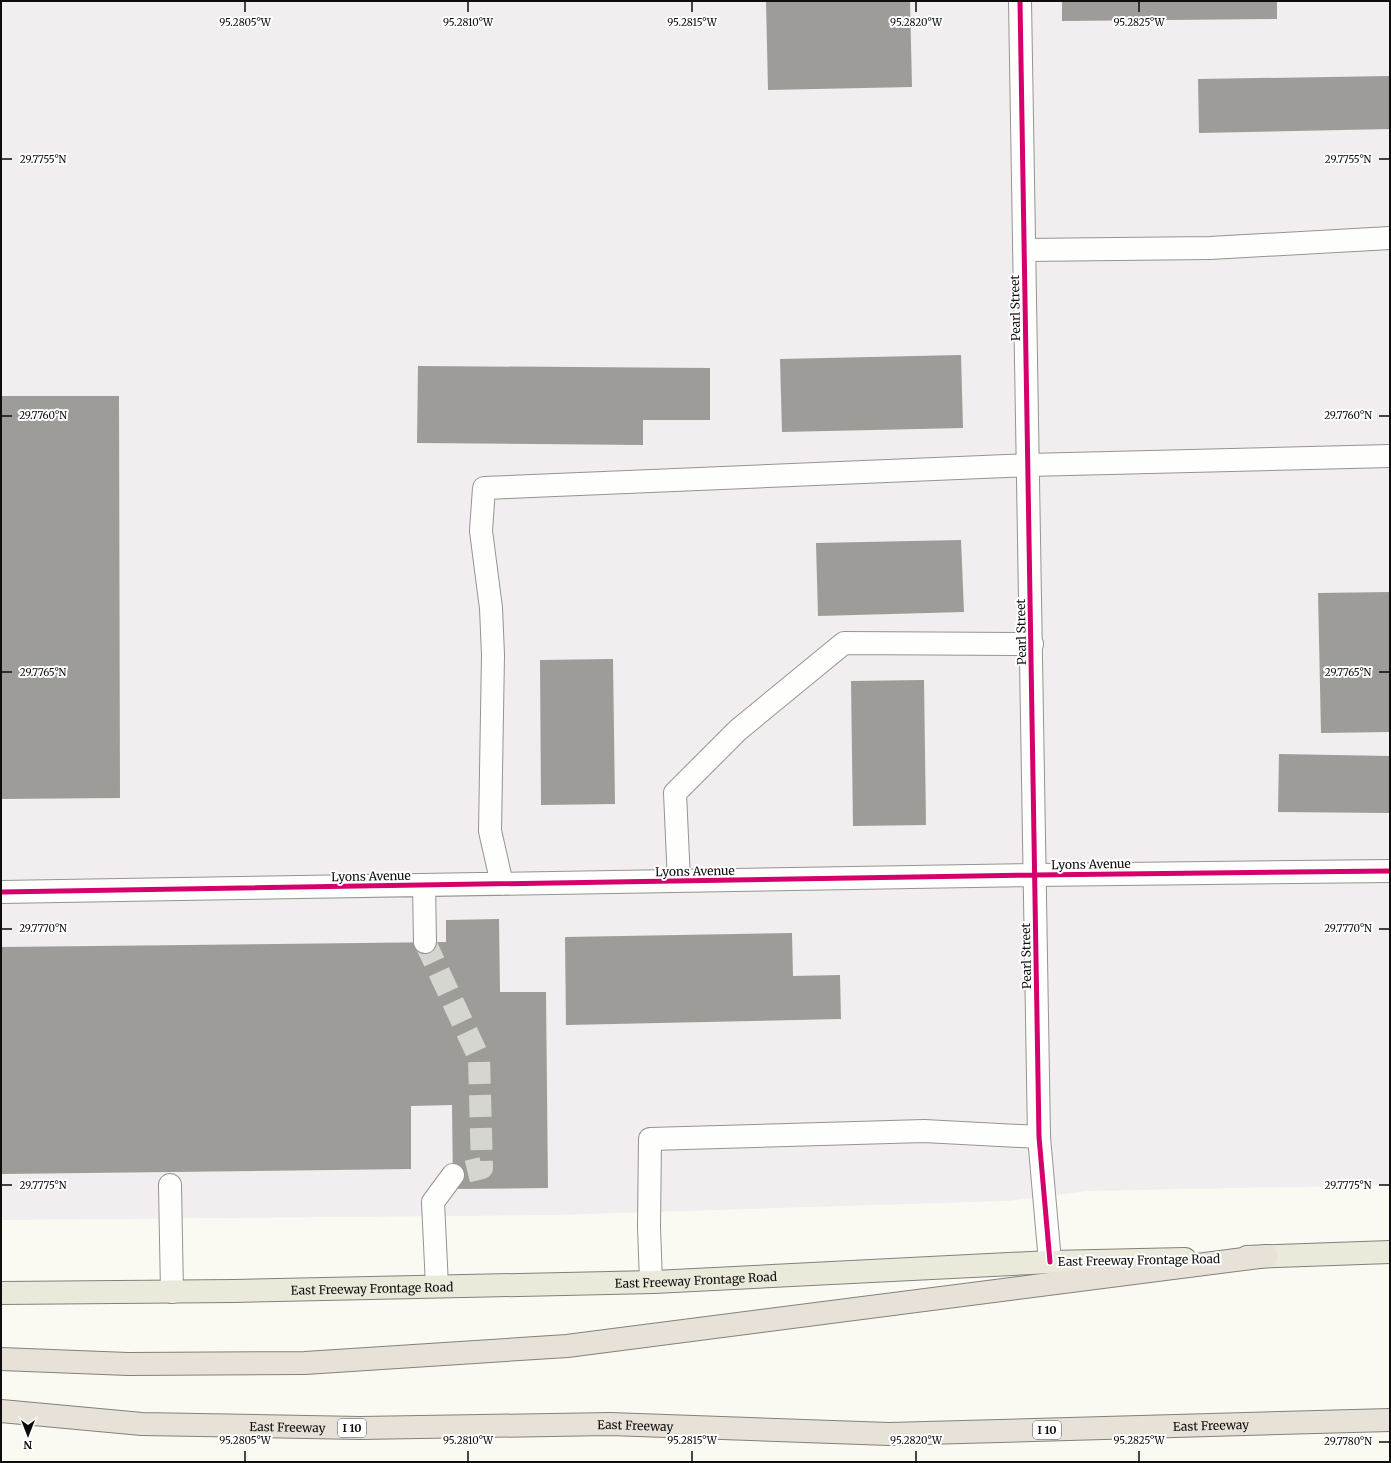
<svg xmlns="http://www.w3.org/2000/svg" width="1391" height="1463" viewBox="0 0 1391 1463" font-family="Merriweather,serif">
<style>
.industrial{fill:#f2edee}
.building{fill:#9e9c98}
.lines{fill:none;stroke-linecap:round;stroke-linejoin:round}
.minor-tunnel{stroke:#d6d6d0;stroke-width:22;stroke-dasharray:22 11;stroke-linecap:butt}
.minor-casing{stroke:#949490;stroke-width:24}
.major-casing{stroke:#81817d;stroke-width:24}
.highway-casing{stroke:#81817d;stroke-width:24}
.minor{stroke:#fefefd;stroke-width:22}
.major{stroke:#eae9da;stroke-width:22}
.highway{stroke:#e7e1d7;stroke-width:22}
.cycleway-casing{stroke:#fff;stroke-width:8}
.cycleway{stroke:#d6006c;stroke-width:5}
.ticks{fill:none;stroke:#0d0d0d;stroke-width:1.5}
.labels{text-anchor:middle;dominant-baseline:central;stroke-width:4;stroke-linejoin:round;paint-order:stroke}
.shield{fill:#fff;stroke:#565656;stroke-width:1}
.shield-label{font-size:11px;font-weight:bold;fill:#0d0d0d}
.street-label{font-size:12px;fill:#0d0d0d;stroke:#fff}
.ticks-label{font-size:10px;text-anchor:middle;fill:#0d0d0d;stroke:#fff;stroke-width:4;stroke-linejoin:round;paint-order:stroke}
</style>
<rect width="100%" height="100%" fill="#fafaf2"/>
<path class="industrial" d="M1 1H1390V1185L1087 1191 1007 1201 556 1215 1 1220Z"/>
<path class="building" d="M766 1H910L912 87 768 90Z
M1062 1H1277V19L1062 21Z
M1390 76V129L1199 133 1198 79Z
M961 355 963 428 782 432 780 359Z
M418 366 710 368V420H643V445L417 443Z
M1 396H119L120 798 1 799Z
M961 540 964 612 818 616 816 543Z
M1390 592V732L1321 733 1318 593Z
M613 659 615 804 541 805 540 660Z
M924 680 926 825 853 826 851 681Z
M1279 754 1390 756V813L1278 812Z
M499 919 500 992H546L548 1188 453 1189 452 1105 411 1106V1169L1 1174V947L446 942V920Z
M792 933 793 976 840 975 841 1019 566 1025 565 937Z"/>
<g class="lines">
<path class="minor-tunnel" d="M425 942 479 1058 482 1168 453 1175"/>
<g class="minor-casing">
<path id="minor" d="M1020 1 1039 1137 1050 1262
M1024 250 1210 248 1390 238
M679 881 675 793 738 730 844 643 1032 644
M502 884 490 831 493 655 491 608 481 531 484 488 1028 465 1390 456
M424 885 425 942
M1 892 1034 875 1390 871
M170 1185 172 1292
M651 1282 649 1227 650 1139 924 1131 1039 1137
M437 1286 433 1202 453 1175"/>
</g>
<g class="major-casing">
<g id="major">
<path d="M1247 1257 1390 1252"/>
<path id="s1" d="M1 1293 234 1291 654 1282 1050 1262 1185 1259"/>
</g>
</g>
<g class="highway-casing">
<g id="highway">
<path d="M1 1359 128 1364 305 1363 567 1346 1267 1256"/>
<path id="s2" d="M1 1411 142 1424 360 1428 610 1424 889 1434 1390 1420"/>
</g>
</g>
<use href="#minor" class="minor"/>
<use href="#major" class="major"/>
<use href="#highway" class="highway"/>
<g class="cycleway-casing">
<path id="cycleway" d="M1020 1 1039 1137 1050 1262
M1 892 1034 875 1390 871"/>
</g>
<use href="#cycleway" class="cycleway"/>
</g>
<path class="ticks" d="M245 2V12M468 2V12M692 2V12M916 2V12M1139 2V12M2 159H12M1379 159H1389M2 416H12M1379 416H1389M2 672H12M1379 672H1389M2 929H12M1379 929H1389M2 1185H12M1379 1185H1389M1379 1442H1389M245 1451V1461M468 1451V1461M692 1451V1461M916 1451V1461M1139 1451V1461"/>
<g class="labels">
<g class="shield">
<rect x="338" y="1419" width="28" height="18" rx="3"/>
<rect x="1033" y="1421" width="28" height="18" rx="3"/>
</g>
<g class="shield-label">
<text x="352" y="1428">I 10</text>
<text x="1047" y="1430">I 10</text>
</g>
<g class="street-label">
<text transform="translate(1015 308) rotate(-91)">Pearl Street</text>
<text transform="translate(1021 632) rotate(-91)">Pearl Street</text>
<text transform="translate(1091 864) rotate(-1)">Lyons Avenue</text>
<text transform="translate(695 871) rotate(-1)">Lyons Avenue</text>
<text transform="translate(371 876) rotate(-1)">Lyons Avenue</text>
<text transform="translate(1026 956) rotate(-91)">Pearl Street</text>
<text transform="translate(1139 1260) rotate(-1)">East Freeway Frontage Road</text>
<text stroke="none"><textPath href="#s1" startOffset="695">East Freeway Frontage Road</textPath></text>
<text stroke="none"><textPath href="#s1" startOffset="371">East Freeway Frontage Road</textPath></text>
<text stroke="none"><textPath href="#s2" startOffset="635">East Freeway</textPath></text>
<text stroke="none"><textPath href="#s2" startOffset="1211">East Freeway</textPath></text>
<text stroke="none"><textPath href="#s2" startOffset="287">East Freeway</textPath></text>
</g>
</g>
<g class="ticks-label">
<text x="245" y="26">95.2805°W</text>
<text x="468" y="26">95.2810°W</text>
<text x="692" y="26">95.2815°W</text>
<text x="916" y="26">95.2820°W</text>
<text x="1139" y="26">95.2825°W</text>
<text x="1348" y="163">29.7755°N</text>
<text x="43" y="163">29.7755°N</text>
<text x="1348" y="419">29.7760°N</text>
<text x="43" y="419">29.7760°N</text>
<text x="1348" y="676">29.7765°N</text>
<text x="43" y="676">29.7765°N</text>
<text x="1348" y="932">29.7770°N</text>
<text x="43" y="932">29.7770°N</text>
<text x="1348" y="1189">29.7775°N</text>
<text x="43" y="1189">29.7775°N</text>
<text x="245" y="1444">95.2805°W</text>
<text x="468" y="1444">95.2810°W</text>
<text x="692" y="1444">95.2815°W</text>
<text x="916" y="1444">95.2820°W</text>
<text x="1139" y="1444">95.2825°W</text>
<text x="1348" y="1445">29.7780°N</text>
</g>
<rect width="1391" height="1463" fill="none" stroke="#0d0d0d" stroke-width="4"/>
<g transform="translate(28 1435) rotate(180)" stroke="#ffffff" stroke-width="3" paint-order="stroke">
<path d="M0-3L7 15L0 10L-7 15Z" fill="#0d0d0d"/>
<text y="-6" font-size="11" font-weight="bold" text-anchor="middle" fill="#0d0d0d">N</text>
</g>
</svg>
